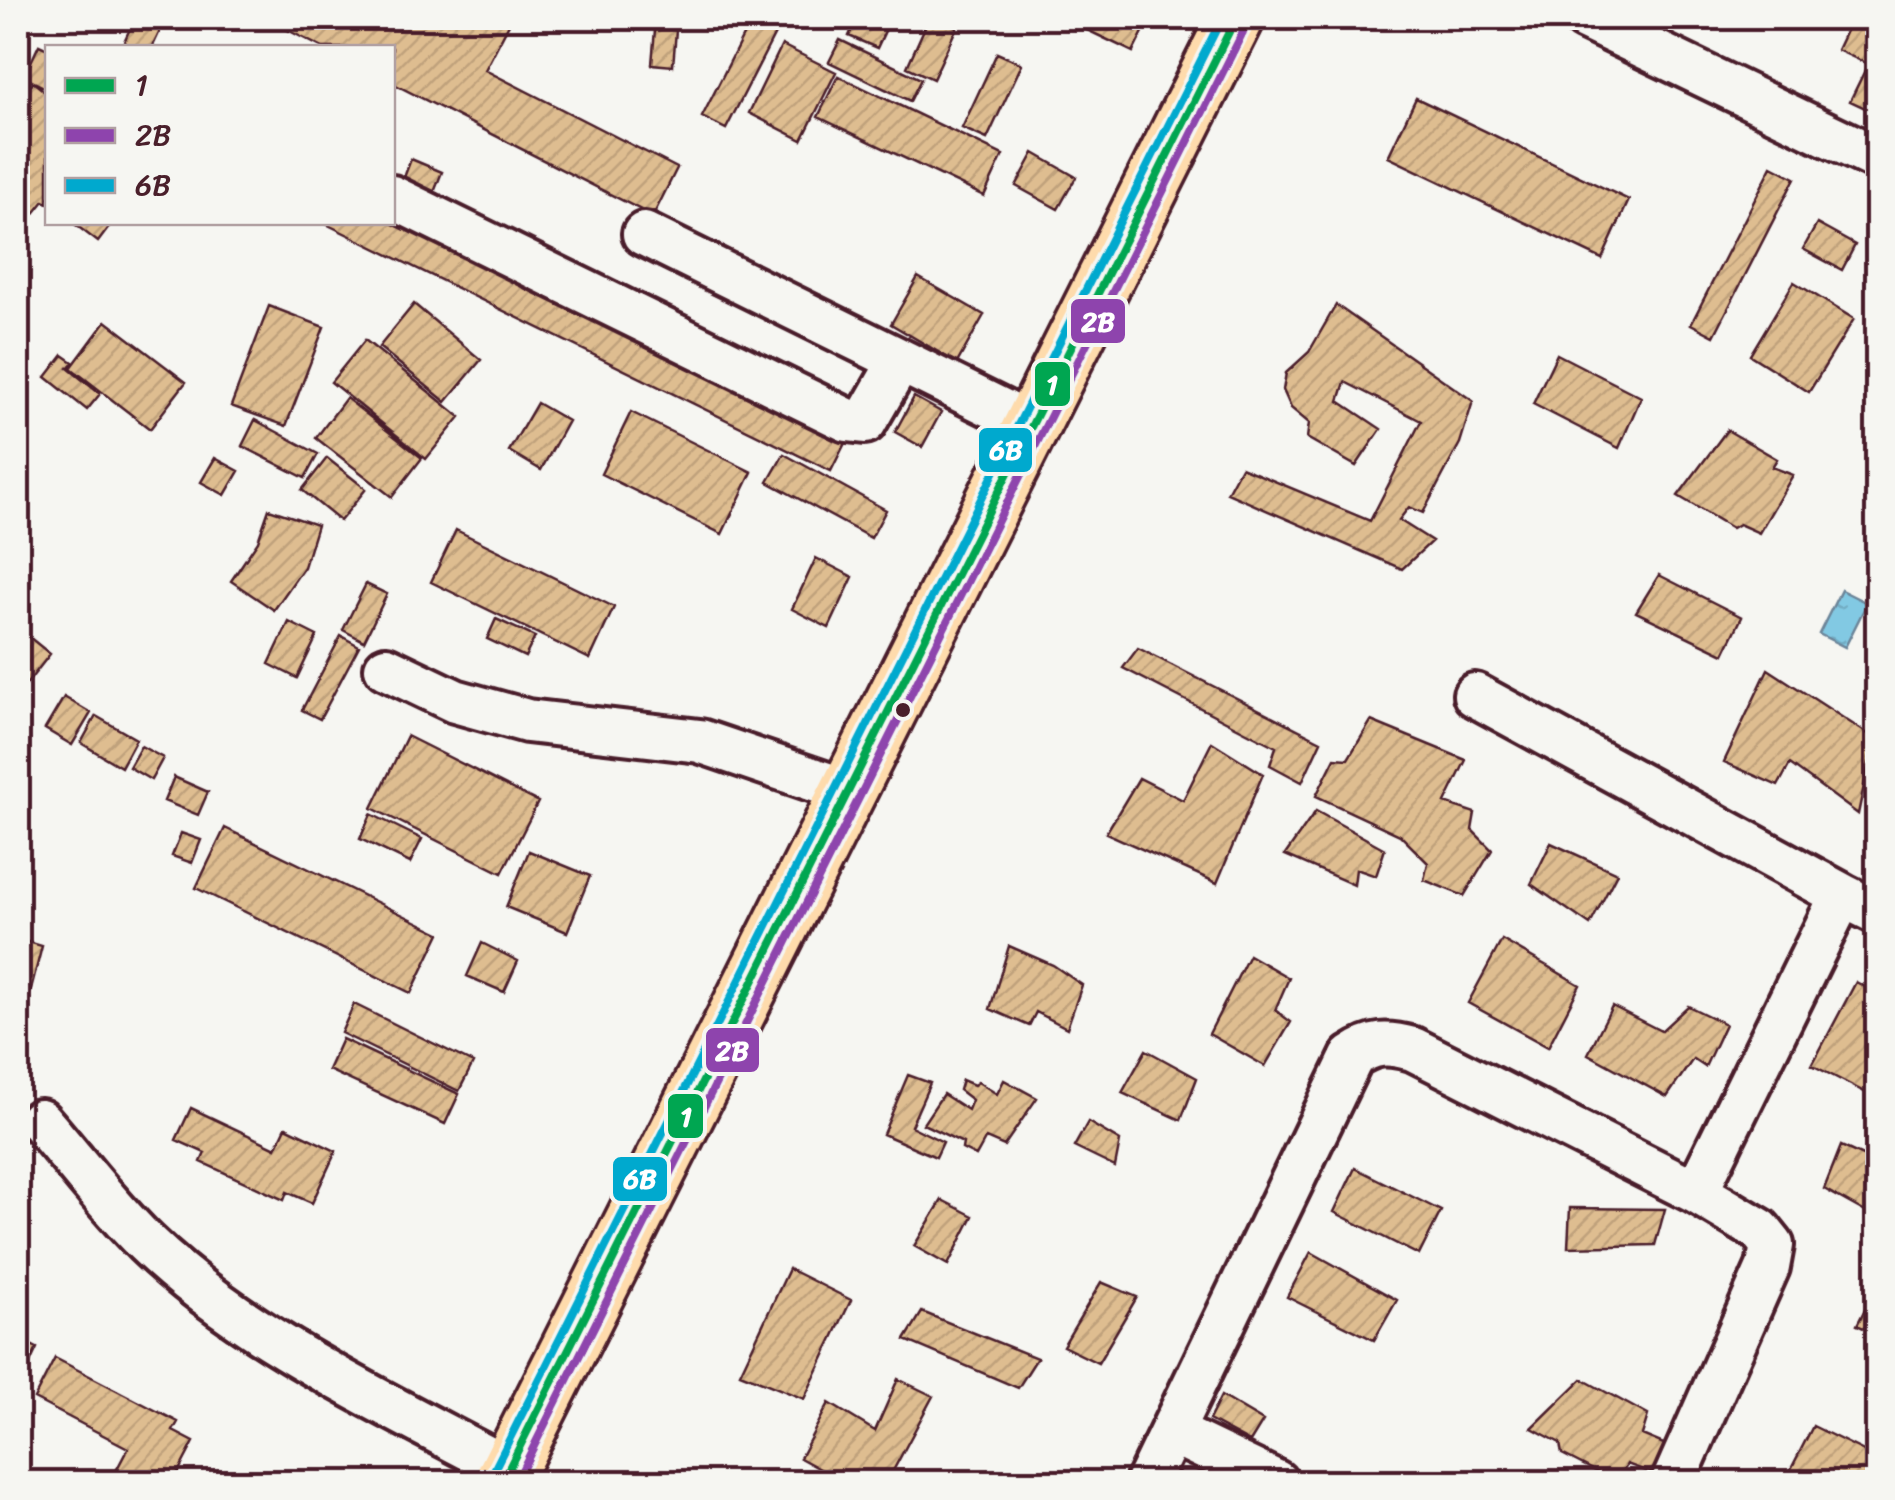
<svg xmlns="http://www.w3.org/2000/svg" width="1895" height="1500" viewBox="0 0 1895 1500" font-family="Sriracha,sans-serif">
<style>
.water{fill:url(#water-ripples);stroke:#6c8599;stroke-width:2.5}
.building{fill:url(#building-hatch);stroke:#4a1f2b;stroke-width:2.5}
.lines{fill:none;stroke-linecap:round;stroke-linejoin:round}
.minor-casing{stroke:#4a1f2b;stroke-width:50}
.major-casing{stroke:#4a1f2b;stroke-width:62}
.minor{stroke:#f6f6f2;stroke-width:42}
.major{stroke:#fedbac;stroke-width:55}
.bus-1-casing{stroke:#f6f6f2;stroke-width:15}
.bus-2-casing{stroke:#f6f6f2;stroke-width:15}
.bus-3-casing{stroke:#f6f6f2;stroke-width:15}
.bus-1{stroke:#00a651;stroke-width:8}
.bus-2{stroke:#8e44ad;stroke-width:8}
.bus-3{stroke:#00a9ce;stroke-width:8}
.bus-dot{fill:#4a1f2b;stroke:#f6f6f2;stroke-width:4}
.line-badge{stroke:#f6f6f2;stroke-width:4}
.badge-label{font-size:28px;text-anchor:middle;font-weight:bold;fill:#fff}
</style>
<defs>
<pattern id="water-ripples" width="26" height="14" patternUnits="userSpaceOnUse" patternTransform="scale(2.5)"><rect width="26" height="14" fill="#82c9e3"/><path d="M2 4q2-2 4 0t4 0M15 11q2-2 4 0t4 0" fill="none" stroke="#72acc3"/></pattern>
<pattern id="building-hatch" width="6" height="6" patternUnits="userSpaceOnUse" patternTransform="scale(2.5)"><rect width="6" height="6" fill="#debd90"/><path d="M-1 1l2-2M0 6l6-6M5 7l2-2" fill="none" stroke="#c0a27c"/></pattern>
</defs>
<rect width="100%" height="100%" fill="#f6f6f2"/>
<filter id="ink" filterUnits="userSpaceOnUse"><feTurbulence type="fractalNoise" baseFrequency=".01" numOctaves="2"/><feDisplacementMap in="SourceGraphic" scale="20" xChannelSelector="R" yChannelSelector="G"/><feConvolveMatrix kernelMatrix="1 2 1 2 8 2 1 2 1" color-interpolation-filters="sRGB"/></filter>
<g filter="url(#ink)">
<path class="water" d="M1841 590 1867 603 1845 647 1819 634Z"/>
<path class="building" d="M135 18H166L152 48H121Z
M264 18H386L403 26 407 18H512L485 70 677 168 653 216 392 83V48H323Z
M656 18H677L673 66 652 64Z
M752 18H783L726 129 702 117Z
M857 18H891L877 48 849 36Z
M929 18 957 27 933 79 907 67Z
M1062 18H1150L1133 52Z
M1852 18H1878V114L1850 101 1868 64 1837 50Z
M840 40 921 79 910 101 829 62Z
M39 45 48 49V89L24 77Z
M782 45 836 72 802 140 749 113Z
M997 53 1022 64 987 139 962 128Z
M838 76 1003 155 984 196 818 117Z
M33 82 48 94V203L44 201 32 216 18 204V102Z
M1416 98 1629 200 1602 259 1388 157Z
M1034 153 1076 177 1058 209 1016 186Z
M411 159 442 172 431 200 400 188Z
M1772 166 1795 178 1714 336 1691 324Z
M392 220 845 443 831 471 322 222Z
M72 222H113L98 242Z
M1817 224 1855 245 1842 270 1803 249Z
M918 277 984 315 957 363 891 324Z
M1794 282 1854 319 1809 392 1750 355Z
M414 304 481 360 446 402 379 347Z
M1336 305 1473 401 1460 443 1423 513 1409 507 1399 520 1432 541 1402 569 1227 493 1241 467 1370 521 1421 421 1345 382 1339 401 1381 429 1356 466 1307 438 1309 423 1291 408 1283 390 1286 373 1309 352Z
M269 306 324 327 286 426 231 406Z
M106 321 186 382 150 429 71 368Z
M365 340 460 417 426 459 331 382Z
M1557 354 1641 397 1619 448 1533 404Z
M63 355 73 362 68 368 100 394 87 410 46 377Z
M914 397 941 412 922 447 895 432Z
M346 398 422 458 392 497 316 438Z
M537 403 568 421 541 470 509 451Z
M631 412 752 472 722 534 601 474Z
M255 420 318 454 305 478 242 446Z
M1727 430 1777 459 1772 467 1793 475 1759 533 1739 524 1732 528 1678 496Z
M1878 434V464L1866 458Z
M784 454 886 510 871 538 768 482Z
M215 458 239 471 225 495 201 482Z
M327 458 366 489 340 521 302 490Z
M269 509 317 525 304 567 274 610 231 581 258 541Z
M456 530 614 607 590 659 431 582Z
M816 558 853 577 829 628 792 609Z
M1659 575 1742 617 1724 654 1636 612Z
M366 584 387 594 364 641 343 630Z
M496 619 535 637 525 657 487 639Z
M289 622 317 636 297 678 269 664Z
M18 628 50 654 18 695Z
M341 636 359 646 320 719 302 710Z
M1138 648 1321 741 1302 782 1270 765 1276 747 1123 668Z
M1768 669 1874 738 1858 814 1790 764 1778 786 1724 762Z
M64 697 91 713 72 745 45 729Z
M96 716 136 739 121 767 81 743Z
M1371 721 1466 760 1445 803 1475 813 1472 830 1492 850 1464 896 1424 880 1428 863 1400 835 1316 796 1335 758 1348 759Z
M407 736 538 802 502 873 372 808Z
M1212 742 1263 774 1217 883 1106 833 1139 778 1183 800Z
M141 746 163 758 151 780 129 767Z
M174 777 208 792 198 815 164 801Z
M1316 811 1385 849 1376 876 1356 869 1354 885 1285 855Z
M371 814 422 839 410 863 360 839Z
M225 828 440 933 411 993 196 888Z
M181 833 201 840 192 863 172 856Z
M1551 843 1617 873 1590 925 1531 884Z
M529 851 590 876 567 932 506 907Z
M18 939 42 946 30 993 18 990Z
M1502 940 1580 985 1548 1047 1468 1003Z
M482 943 518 961 504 992 467 976Z
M1009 946 1053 965 1082 985 1067 1028 1036 1012 1029 1026 990 1009Z
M1249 955 1289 978 1275 1010 1291 1022 1265 1066 1209 1034Z
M1856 982 1878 994V1099L1812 1065Z
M354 1004 473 1063 459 1091 341 1033Z
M1612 1006 1661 1031 1688 1006 1725 1024 1705 1067 1693 1059 1667 1097 1588 1054Z
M342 1039 459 1094 445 1124 328 1070Z
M1146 1050 1197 1078 1181 1120 1122 1093Z
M908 1075 930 1083 911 1126 943 1142 936 1157 883 1134Z
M962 1080 974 1085 978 1082 997 1094 1004 1080 1037 1098 1004 1146 986 1138 976 1156 962 1149 963 1143 923 1124 943 1094 968 1110 972 1100 959 1090Z
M191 1108 276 1148 286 1127 336 1151 312 1203 287 1192 284 1200 201 1162 205 1153 176 1140Z
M1088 1122 1120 1141 1115 1167 1074 1147Z
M1841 1146 1878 1163V1219L1824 1189Z
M1355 1168 1441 1211 1419 1255 1334 1212Z
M942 1200 973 1216 948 1265 914 1246Z
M1570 1208 1665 1209 1655 1245 1568 1247Z
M1311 1252 1397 1300 1374 1340 1287 1297Z
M789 1269 851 1300 804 1399 740 1373Z
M1101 1282 1137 1297 1098 1363 1063 1346Z
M1878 1283V1335L1857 1325Z
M922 1312 1037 1358 1018 1388 905 1340Z
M18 1338 37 1348 18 1389Z
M55 1358 178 1422 173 1431 194 1442 173 1482H143L117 1469 128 1448 34 1399Z
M898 1379 933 1396 887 1482H844L800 1458 829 1403 875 1431Z
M1582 1379 1648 1415 1642 1435 1671 1447 1654 1474 1627 1464 1617 1482 1562 1454 1560 1443 1532 1428Z
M1221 1396 1263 1421 1250 1442 1209 1420Z
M1813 1426 1878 1458V1482H1814L1789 1473Z"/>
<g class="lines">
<g class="minor-casing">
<path id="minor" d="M1585 18 1878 159
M392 197 847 420 865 422 900 361
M644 234 1033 426
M386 668 455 701 527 721 700 741 850 792
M1475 695 1842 895
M40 1121C75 1161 108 1206 146 1243 245 1339 387 1404 508 1469
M1174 1433 1276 1482
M1147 1482 1352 1057C1374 1042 1387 1042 1413 1049L1696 1192
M1673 1482 1768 1267 1772 1245 1760 1230 1696 1192 1842 895 1878 913"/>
</g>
<g class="major-casing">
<path id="major" d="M502 1482 1236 18"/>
</g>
<use href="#minor" class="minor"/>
<use href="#major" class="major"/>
<g class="bus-1-casing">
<path id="bus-1" d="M502 1482 1236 18"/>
</g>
<g class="bus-2-casing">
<path id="bus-2" d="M516 1482 1247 24"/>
</g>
<g class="bus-3-casing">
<path id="bus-3" d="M491 1476 1222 18"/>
</g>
<use href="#bus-1" class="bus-1"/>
<use href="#bus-2" class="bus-2"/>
<use href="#bus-3" class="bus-3"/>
</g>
</g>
<circle class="bus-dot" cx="903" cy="710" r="9"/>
<g class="line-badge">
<rect x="1069" y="297" width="58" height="48" rx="10" fill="#8e44ad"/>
<rect x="1033" y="360" width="39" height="48" rx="10" fill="#00a651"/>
<rect x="977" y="426" width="57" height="48" rx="10" fill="#00a9ce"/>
<rect x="704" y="1026" width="57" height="48" rx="10" fill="#8e44ad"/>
<rect x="666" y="1092" width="39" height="48" rx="10" fill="#00a651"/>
<rect x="611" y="1155" width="58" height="48" rx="10" fill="#00a9ce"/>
</g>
<g class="badge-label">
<text x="1098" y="331">2B</text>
<text x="1052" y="394">1</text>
<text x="1006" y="459">6B</text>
<text x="732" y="1060">2B</text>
<text x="686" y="1126">1</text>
<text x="640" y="1188">6B</text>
</g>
<rect width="1895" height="1500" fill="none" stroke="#f6f6f2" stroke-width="60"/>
<rect x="30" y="30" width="1835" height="1440" fill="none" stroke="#4a1f2b" stroke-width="4" filter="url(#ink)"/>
<rect x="45" y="45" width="350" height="180" fill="#f6f6f2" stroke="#b1a0a2" stroke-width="2.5"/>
<rect x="65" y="78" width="50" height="15" fill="#00a651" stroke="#b1a0a2" stroke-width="2.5"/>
<text x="135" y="95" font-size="30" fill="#4a1f2b">1</text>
<rect x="65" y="128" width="50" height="15" fill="#8e44ad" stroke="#b1a0a2" stroke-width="2.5"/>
<text x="135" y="145" font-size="30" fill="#4a1f2b">2B</text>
<rect x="65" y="178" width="50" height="15" fill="#00a9ce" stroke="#b1a0a2" stroke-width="2.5"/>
<text x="135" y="195" font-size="30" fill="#4a1f2b">6B</text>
</svg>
